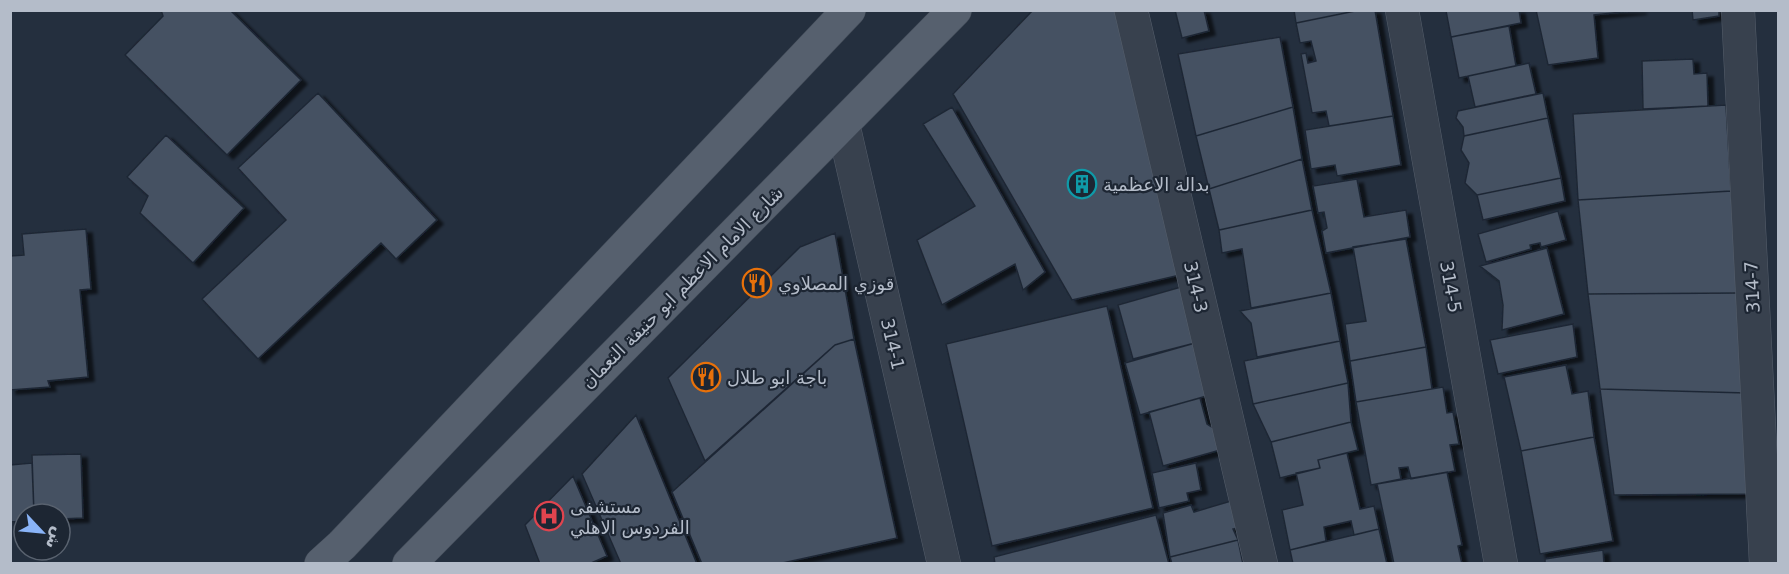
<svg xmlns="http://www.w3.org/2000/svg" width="1789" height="574" viewBox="0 0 1789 574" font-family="'DejaVu Sans','Noto Naskh Arabic',sans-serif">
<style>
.building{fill:#455162;stroke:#1f2835;stroke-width:1.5;filter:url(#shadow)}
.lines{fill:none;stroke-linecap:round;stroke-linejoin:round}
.minor-casing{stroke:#565f6c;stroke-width:34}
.major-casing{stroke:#414a57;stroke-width:34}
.minor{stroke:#38414e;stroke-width:33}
.major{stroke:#56606e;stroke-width:33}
.labels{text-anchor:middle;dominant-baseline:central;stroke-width:4.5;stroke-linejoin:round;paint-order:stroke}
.poi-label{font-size:18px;fill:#b4bcc9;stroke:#1d2633;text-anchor:start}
.street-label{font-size:18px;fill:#b4bcc9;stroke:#1d2633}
</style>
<defs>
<filter id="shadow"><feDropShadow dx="6" dy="4" stdDeviation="1.5" flood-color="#0009"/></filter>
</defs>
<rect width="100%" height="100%" fill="#242f3e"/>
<path class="building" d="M161 10H230L301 80 227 155 125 55 163 16Z
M1033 10H1120L1180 275 1072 300 953 94Z
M1175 10H1204L1209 31 1182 38Z
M1294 10H1360L1296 23Z
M1360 10H1375L1393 116 1329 126 1326 111 1312 113 1301 54 1306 53 1308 63 1316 61 1311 41 1300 43 1296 23Z
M1519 10 1521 23 1451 37 1446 11Z
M1536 10H1641L1594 15 1598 58 1548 65Z
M1692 10H1719V16L1693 20Z
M1509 26 1516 66 1459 78 1451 37Z
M1280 37 1293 107 1196 136 1178 54Z
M1693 59 1694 74 1707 73 1708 106 1643 109 1642 61Z
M1529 63 1536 94 1475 107 1468 76Z
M318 93 437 220 396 259 381 243 258 359 202 299 286 220 238 168Z
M1543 93 1548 118 1464 136 1463 127 1456 118 1458 111Z
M1726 105 1731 191 1578 200 1573 114Z
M952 107 1045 272 1023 290 1015 264 942 305 917 240 975 206 923 124Z
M1293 107 1302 159 1209 189 1196 136Z
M1393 116 1401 165 1337 176 1335 165 1311 169 1305 130Z
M1548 118 1561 178 1477 195 1465 183 1469 163 1461 150 1464 136Z
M166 135 244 208 193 263 140 213 148 196 127 177Z
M1302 159 1312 210 1219 230 1209 189Z
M1561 178 1565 201 1483 220 1477 195Z
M1357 179 1364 217 1406 210 1410 237 1326 253 1322 231 1327 228 1324 212 1318 213 1313 186Z
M1731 191 1739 293 1588 294 1578 200Z
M1312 210 1331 293 1251 308 1242 249 1222 253 1219 230Z
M1558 211 1566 240 1541 247 1540 243 1530 245 1531 249 1486 262 1478 234Z
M86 229 91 289 80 290 88 377 48 381 50 387 10 390V256L24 255 22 234Z
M835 233 854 339 835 345 705 461 668 378 800 247Z
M1406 239 1426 347 1350 361 1345 324 1366 321 1353 247Z
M1547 248 1564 314 1502 330 1503 305 1499 281 1480 266Z
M1181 287 1195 343 1133 359 1118 305Z
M1331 293 1340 341 1257 357 1251 323 1240 311Z
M1739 293 1746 393 1600 389 1588 294Z
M1107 306 1153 508 992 546 946 344Z
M1573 324 1577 357 1498 374 1490 340Z
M854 339 897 538 778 564H702L672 492 835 345Z
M1340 341 1348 383 1253 404 1244 361Z
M1195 343 1210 395 1140 415 1125 363Z
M1426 347 1432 389 1356 402 1350 361Z
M1566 365 1572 394 1588 391 1594 437 1521 451 1504 377Z
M1348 383 1351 422 1271 442 1253 404Z
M1443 387 1447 413 1453 412 1459 444 1450 445 1455 471 1411 479 1408 467 1399 468 1401 479 1371 485 1356 402Z
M1600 389 1746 393 1751 494 1614 495Z
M1200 398 1207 424 1219 432 1224 449 1163 466 1149 412Z
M636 415 697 564H621L582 474Z
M1351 422 1358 450 1318 460 1320 468 1280 478 1271 442Z
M1594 437 1613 541 1540 554 1521 451Z
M1347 453 1360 509 1374 506 1379 529 1354 535 1351 521 1324 527 1326 541 1290 550 1282 510 1303 505 1296 473 1320 468 1318 460Z
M81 454 83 518 60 519V514H34L32 455Z
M32 463 34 514H24V521L10 522V465Z
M1196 463 1201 490 1187 493 1189 501 1159 508 1152 473Z
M1447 472 1462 545 1458 546 1462 564H1394L1377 484Z
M573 476 607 556 589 564H540L525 525Z
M1231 501 1238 528 1233 529 1238 540 1170 557 1163 513 1191 505 1194 512Z
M1156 515 1169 564H995L994 557Z
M1379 529 1387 564H1293L1290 550Z
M1238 540 1243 564H1172L1170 557Z
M1603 550 1604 564H1545V559Z"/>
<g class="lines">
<g class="minor-casing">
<path id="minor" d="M1131 10 1261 564
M1402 10 1501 564
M1738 10 1766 564
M843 124 944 564"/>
</g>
<g class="major-casing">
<path id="major" d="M321 564 342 545 849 10
M409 564 955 10"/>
</g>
<use href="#minor" class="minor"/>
<use href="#major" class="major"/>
</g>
<defs>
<g id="building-ring" transform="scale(1.5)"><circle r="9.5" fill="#1d2633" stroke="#0f9aa8" stroke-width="1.5"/><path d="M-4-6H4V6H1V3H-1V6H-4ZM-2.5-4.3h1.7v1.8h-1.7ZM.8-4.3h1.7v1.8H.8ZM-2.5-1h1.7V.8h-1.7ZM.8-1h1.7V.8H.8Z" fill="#0f9aa8"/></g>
<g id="restaurant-ring" transform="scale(1.5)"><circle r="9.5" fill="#1d2633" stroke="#e8710a" stroke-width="1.5"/><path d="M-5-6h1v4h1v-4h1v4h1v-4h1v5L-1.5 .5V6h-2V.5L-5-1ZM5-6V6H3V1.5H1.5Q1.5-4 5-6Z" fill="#e8710a"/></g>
<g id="hospital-ring" transform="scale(1.5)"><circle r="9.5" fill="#1d2633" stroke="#e0444e" stroke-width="1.5"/><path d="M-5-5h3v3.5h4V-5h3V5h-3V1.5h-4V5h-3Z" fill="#e0444e"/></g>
</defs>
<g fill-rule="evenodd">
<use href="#building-ring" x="1082" y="184"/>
<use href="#restaurant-ring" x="757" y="283"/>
<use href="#restaurant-ring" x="706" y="377"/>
<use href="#hospital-ring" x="549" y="516"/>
</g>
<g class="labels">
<g class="poi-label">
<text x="1103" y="184">بدالة الاعظمية</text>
<text x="778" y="283">قوزي المصلاوي</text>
<text x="727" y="377">باجة ابو طلال</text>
<text x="570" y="506">مستشفى<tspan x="570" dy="21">الفردوس الاهلي</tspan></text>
</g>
<g class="street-label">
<text transform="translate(682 287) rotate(-45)">شارع الامام الاعظم ابو حنيفة النعمان</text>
<text transform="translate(1196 287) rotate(77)">314-3</text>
<text transform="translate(1451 287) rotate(80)">314-5</text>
<text transform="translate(1752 287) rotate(-93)">314-7</text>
<text transform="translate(893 344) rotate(77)">314-1</text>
</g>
</g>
<rect width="1789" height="574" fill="none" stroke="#b4bcc9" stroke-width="24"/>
<g transform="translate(42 532) rotate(116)"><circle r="28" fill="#1d2633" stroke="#59626f" stroke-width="1.5"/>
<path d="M0-4.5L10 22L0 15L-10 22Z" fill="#8ab4f8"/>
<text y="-9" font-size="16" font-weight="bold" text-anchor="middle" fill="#b4bcc9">ش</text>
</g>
</svg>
